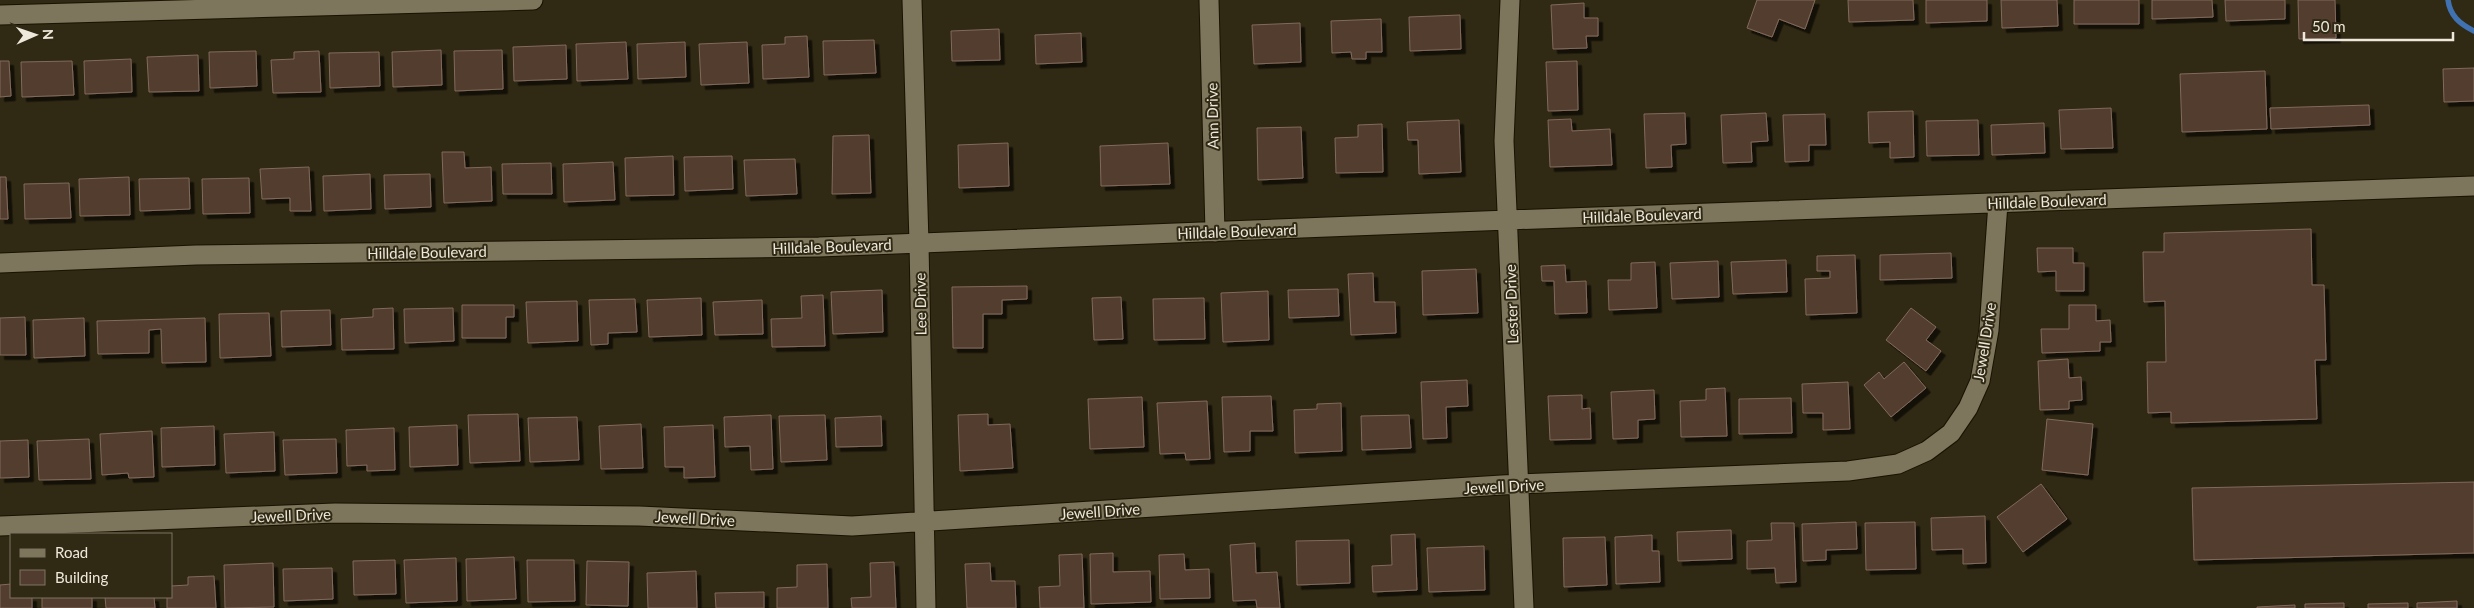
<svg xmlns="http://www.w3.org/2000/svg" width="2474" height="608" viewBox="0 0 2474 608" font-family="Lato,sans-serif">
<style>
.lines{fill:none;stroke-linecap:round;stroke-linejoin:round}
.stream{stroke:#4071b0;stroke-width:5.5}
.building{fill:#523c2f;stroke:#826a5c;filter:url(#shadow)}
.minor-casing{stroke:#181200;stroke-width:21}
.minor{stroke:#7d755c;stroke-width:19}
.labels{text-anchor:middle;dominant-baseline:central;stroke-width:4;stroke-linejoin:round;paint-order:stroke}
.street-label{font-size:15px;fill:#ede8db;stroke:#302913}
</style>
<defs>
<filter id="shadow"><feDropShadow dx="4.5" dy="4.5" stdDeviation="0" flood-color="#0009"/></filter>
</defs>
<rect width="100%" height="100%" fill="#302913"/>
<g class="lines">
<path class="stream" d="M2448 0C2450 16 2460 24 2474 31"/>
</g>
<path class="building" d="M1757 0H1815L1805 29 1779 19 1772 37 1747 28Z
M1848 0H1913L1914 20 1849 22Z
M1926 0H1987V21L1926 23Z
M2001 0H2057L2058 26 2002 28Z
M2074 0H2139V24H2074Z
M2152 0H2212L2213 17 2152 19Z
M2225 0H2285V19L2226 21Z
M2298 0H2335L2336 38 2299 39Z
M1584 3V18H1598V36H1586L1587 48 1553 49 1551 5Z
M1460 15 1461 49 1410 51 1409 17Z
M1381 19 1382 52H1366V59H1352L1351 52 1332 53 1331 21Z
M1300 23 1301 62 1254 64 1252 25Z
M999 29 1000 60 952 61 951 31Z
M1081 33 1082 62 1036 64 1035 35Z
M807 36 809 77 763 79 762 45 785 44V37Z
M874 40 876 73 824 75 823 41Z
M626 42 628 79 577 81 576 44Z
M685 42 686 77 638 79 637 44Z
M747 42 749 83 701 85 699 44Z
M566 45 567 79 514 81 513 47Z
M441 50 442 85 393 87 392 52Z
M502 50 503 89 455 91 454 51Z
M256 51 257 86 210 88 209 52Z
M319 51 321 92 273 93 271 60 294 59V52Z
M379 52 380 86 330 88 329 53Z
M198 55 199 91 149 92 147 57Z
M131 59 132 92 85 94 84 61Z
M0 61H9L11 96 0 97Z
M72 61 74 95 22 97 21 62Z
M1577 61 1578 110 1548 111 1546 62Z
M2474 68V101L2444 102 2443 69Z
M2265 71 2267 129 2182 132 2180 74Z
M2369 105 2370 125 2271 129 2270 108Z
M2111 108 2113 148 2061 149 2059 110Z
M1913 111 1914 157 1890 158V142L1869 143 1868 112Z
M1685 113 1686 144 1671 145 1672 167 1646 168 1644 114Z
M1766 113 1768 141 1751 142 1752 162 1723 163 1721 115Z
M1825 114 1826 145H1809V161L1785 162 1783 115Z
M1571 119 1572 131 1610 129 1612 165 1550 167 1548 120Z
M1459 120 1461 172 1419 174 1418 140H1408L1407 122Z
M1978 120 1979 155 1927 156 1926 121Z
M2044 123 2045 153 1992 155 1991 125Z
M1382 124 1383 172 1336 173 1335 138 1358 137V125Z
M1301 127 1303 178 1258 180 1257 128Z
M869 135 871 193 832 194 833 136Z
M1008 143 1009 186 959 188 958 145Z
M1168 143 1170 184 1101 186 1100 146Z
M442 152H464L465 168 491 167 492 201 444 203Z
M673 156 674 195 626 196 625 158Z
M732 156 733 189 685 191 684 157Z
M795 159 797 194 746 196 744 160Z
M613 162 615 200 564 202 563 164Z
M551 163 552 194H503L502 164Z
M309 167 311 211H290V198L262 199 260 169Z
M370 174 371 209 324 211 323 176Z
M430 174 431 207 385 209 384 175Z
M0 177H6L8 219H0Z
M129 177 130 215 80 216 79 179Z
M189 178 190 209 140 211 139 179Z
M249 178 250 213 203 214 202 179Z
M69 183 71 218 25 219 24 184Z
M2311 229 2312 285H2324L2326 360H2315L2317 419 2171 423V412L2148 413 2147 362H2166L2165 301 2144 302 2143 252H2164V233Z
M2037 248H2073V263H2084V291H2056V271L2038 272Z
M1951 253 1952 278 1880 280V255Z
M1855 255 1857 313 1806 315 1805 279 1830 278V271H1817V256Z
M1786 260 1787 292 1733 294 1731 262Z
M1718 261 1719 297 1672 299 1670 263Z
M1655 262 1657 308 1609 310 1608 280H1631V263Z
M1565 265 1566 282 1586 281 1587 313 1555 314 1554 281H1542L1541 266Z
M1476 269 1478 313 1423 315 1422 271Z
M1373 273 1374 302H1395L1396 333 1351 335 1348 274Z
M1027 286V299L1002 300V314H983V348H953L952 287Z
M1338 289 1339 316 1289 318 1288 290Z
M882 290 883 332 833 334 831 292Z
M1268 291 1269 340 1223 342 1221 293Z
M823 295 825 346 772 347 771 319 802 318 801 296Z
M1121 297 1123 339 1094 340 1092 298Z
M701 298 702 335 649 337 647 300Z
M1204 298 1205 339 1154 340 1153 299Z
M635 299 637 332 608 333V344L591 345 589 300Z
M762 300 763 334 715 335 713 302Z
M577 301 578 341 528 343 526 302Z
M462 305H514V317H506V338H462Z
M2069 305H2096V321L2110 320 2111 342H2100V351L2042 353 2041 329H2069Z
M393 308 394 349 342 350 341 319 373 317V309Z
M453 308 454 341 405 343 404 309Z
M1911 308 1936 327 1926 340 1941 351 1926 371 1886 340Z
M330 310 331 345 282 347 281 311Z
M269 313 271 356 220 358 219 314Z
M25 317 26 355H0V318Z
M84 318 85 356 34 358 33 320Z
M205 318 206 362 162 363 161 329 149 330V353L98 354 97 321Z
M2068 359 2069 378 2081 377 2082 400 2069 401V409L2040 410 2038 361Z
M1904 362 1926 388 1891 417 1864 385 1879 372 1884 379Z
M1467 380 1468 406 1446 407 1447 438 1423 439 1421 382Z
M1848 382 1850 429 1823 430V413H1803L1802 384Z
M1725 388 1727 436 1681 437 1680 401 1706 400V389Z
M1654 390 1655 419 1638 420V438L1613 439 1611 392Z
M1582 395V409L1590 408 1591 439 1550 440 1548 396Z
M1271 396 1273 431H1250V451L1224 452 1222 397Z
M1142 397 1144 447 1090 449 1088 399Z
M1791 398 1792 433 1739 434V399Z
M1207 401 1210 459 1186 460 1185 453 1160 454 1157 403Z
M1341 403 1342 451 1295 453 1294 410 1317 409V404Z
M518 414 520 461 470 463 468 415Z
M988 414V425L1010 424 1013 468 960 471 958 415Z
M771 415 773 469 751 470 750 446 725 447 724 417Z
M825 415 827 460 781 462 779 416Z
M1409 415 1411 448 1362 450 1361 416Z
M881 416 882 446 836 447 835 418Z
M577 417 579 460 530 462 528 418Z
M2047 419 2093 424 2088 475 2042 470Z
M641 424 643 468 601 469 599 426Z
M457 425 458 465 410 467 409 427Z
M713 425 715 477 684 478V467H665L664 427Z
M214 426 215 465 162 467 161 428Z
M394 428 395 470 367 471V465L347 466 346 430Z
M152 431 154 477 129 478 128 473 102 475 100 434Z
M274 432 275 471 226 473 224 434Z
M89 439 91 479 39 480 37 441Z
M336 439 337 473 285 475 283 440Z
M28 440 29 477 0 478V441Z
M2474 482V553L2194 560 2192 488Z
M2041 484 2067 519 2023 552 1997 517Z
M1985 516 1986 563 1963 564V549L1932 550 1931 518Z
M1856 522 1857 549 1826 550V560L1803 561 1802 524Z
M1915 522 1916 569 1866 570 1865 523Z
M1771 523H1794L1796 582 1776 583 1775 568 1747 569V541L1772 540Z
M1731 530 1732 559 1678 561 1677 532Z
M1415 534 1417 590 1373 592 1372 566 1392 565 1391 535Z
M1652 535V551H1659L1660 582 1616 584 1615 537Z
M1605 537 1607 585 1564 587 1563 538Z
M1349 540 1350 583 1297 585 1296 541Z
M1255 543 1256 573 1277 572 1280 608H1257L1256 600 1233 601 1230 545Z
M1484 546 1485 590 1429 592 1427 548Z
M1113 553V572L1150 571 1151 602 1091 604 1090 554Z
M1082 554 1084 608H1040L1039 587 1060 586 1059 555Z
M1184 554 1185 570 1209 569 1210 598 1160 599 1159 555Z
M514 557 516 599 467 601 466 559Z
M456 558 457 601 406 603 404 560Z
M395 560 396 594 354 595 353 561Z
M527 560H574L575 601 528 602Z
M587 561 629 562 628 606 586 605Z
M894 562 896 608H852L851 598 871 597 870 563Z
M273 563 274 607 225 608 224 565Z
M990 563 991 581H1015L1016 608H967L965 564Z
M827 564 828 608H777V588L797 587V565Z
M332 568 333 599 284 601 283 569Z
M696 571 697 608H648L647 573Z
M214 576 216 608H167V597H171V586L188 585V577Z
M11 584V597H32V608H0V585Z
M764 592V608H716L715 593Z
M42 597H92V608H42Z
M105 597H154L155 608H106Z
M2457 601V608H2417V603Z
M2344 603V608H2305V604Z
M2408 603V608H2368V604Z
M2295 605V608H2257V607Z"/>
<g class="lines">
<g class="minor-casing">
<path id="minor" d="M912 0 919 243 926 608
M1209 0 1215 232
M1510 0 1504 141 1524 608
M0 15 533 0
M0 263 196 255 819 247 1508 220 2474 186
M0 526 335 513 639 516 852 526 1518 484 1848 471 1898 464 1927 451 1951 433 1968 408 1980 381 1989 330 1998 203"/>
</g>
<use href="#minor" class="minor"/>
</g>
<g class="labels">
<g class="street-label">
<text transform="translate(1212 116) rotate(-91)">Ann Drive</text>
<text transform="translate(2047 201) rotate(-2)">Hilldale Boulevard</text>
<text transform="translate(1642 215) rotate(-2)">Hilldale Boulevard</text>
<text transform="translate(1237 231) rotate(-2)">Hilldale Boulevard</text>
<text transform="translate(832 246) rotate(-2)">Hilldale Boulevard</text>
<text transform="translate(427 252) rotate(-1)">Hilldale Boulevard</text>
<text transform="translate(920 304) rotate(-91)">Lee Drive</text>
<text transform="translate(1511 304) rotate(-92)">Lester Drive</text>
<text transform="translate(1984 342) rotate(-81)">Jewell Drive</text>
<text transform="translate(1504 486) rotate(-3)">Jewell Drive</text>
<text transform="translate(1100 511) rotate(-4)">Jewell Drive</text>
<text transform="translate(291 515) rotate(-2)">Jewell Drive</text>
<text transform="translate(695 518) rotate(3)">Jewell Drive</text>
</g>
</g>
<rect x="10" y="533" width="162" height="65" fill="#302913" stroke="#7c7563"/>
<rect x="20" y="549" width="25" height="8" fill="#7d755c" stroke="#7c7563"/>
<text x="55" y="558" font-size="15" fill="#ede8db">Road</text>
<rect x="20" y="570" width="25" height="15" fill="#523c2f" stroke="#7c7563"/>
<text x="55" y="583" font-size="15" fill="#ede8db">Building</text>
<g transform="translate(35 35) rotate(88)" stroke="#302913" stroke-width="4" paint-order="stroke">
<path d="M0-4L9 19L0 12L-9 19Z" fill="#ede8db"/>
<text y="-8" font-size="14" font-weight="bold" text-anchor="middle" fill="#ede8db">N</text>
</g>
<path d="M2304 32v8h149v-8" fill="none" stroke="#ede8db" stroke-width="2.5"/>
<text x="2312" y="32" font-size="15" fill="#ede8db" stroke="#302913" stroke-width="4" paint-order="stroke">50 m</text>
</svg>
